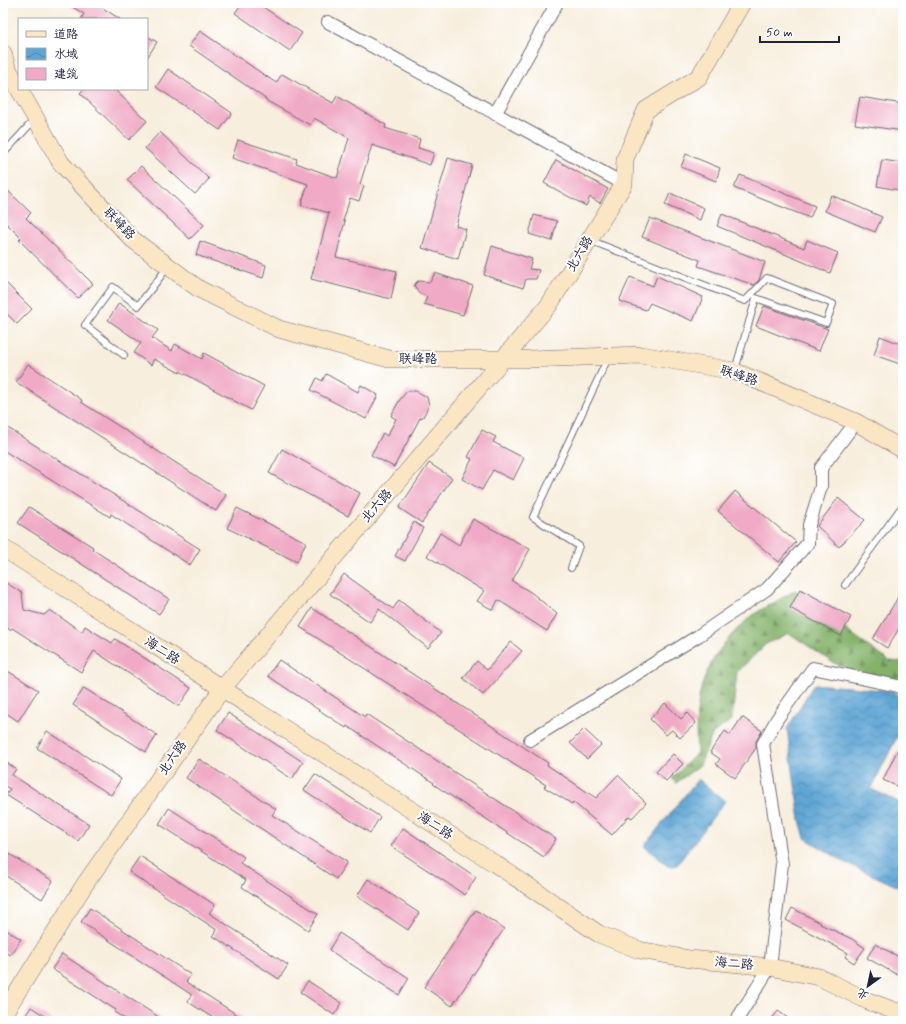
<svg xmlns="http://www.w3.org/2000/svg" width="906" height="1024" viewBox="0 0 906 1024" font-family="Mynerve,'LXGW WenKai TC',sans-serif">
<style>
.forest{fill:url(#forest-firs);stroke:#536a53}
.water{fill:url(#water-waves);stroke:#406488}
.building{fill:#f0aac5}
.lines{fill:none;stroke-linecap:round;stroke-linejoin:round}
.lane-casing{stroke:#6d6974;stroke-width:8}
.street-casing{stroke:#6d6974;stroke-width:14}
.secondary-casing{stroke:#6d6974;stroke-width:18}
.lane{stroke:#fff;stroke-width:6}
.street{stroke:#fff;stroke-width:12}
.secondary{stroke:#fbe6c4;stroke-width:17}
.labels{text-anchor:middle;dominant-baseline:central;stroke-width:4;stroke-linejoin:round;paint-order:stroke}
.street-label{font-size:13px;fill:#22223b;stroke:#fff}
</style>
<defs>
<pattern id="forest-firs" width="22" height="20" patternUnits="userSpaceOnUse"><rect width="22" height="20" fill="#84b26b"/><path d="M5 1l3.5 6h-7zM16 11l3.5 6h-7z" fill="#6c9059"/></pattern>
<pattern id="water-waves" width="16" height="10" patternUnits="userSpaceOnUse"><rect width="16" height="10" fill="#5fa6d5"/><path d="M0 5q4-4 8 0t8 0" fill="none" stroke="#4e87ae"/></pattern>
</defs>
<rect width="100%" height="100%" fill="#fff"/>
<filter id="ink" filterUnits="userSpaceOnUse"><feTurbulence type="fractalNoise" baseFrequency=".025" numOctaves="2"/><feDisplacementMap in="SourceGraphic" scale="8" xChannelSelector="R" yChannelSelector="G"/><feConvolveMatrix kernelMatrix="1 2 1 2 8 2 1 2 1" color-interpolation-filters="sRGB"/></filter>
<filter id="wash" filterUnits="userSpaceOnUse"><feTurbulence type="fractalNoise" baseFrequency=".012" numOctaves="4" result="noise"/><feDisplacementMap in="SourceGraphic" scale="16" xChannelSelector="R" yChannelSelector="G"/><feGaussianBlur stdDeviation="0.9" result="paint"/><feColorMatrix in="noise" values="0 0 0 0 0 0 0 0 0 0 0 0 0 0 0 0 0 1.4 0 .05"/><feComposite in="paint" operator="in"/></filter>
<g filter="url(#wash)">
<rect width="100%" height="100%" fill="#f7eedd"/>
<path class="forest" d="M795 590 859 640 889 661 903 662V682L887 676 861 675 832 662 789 633 766 644 737 672 732 720 713 733 700 765 676 783 672 778 697 753C693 695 703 659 748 619 761 608 780 600 795 590Z"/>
<path class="water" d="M814 684 893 691 903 699V734L899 733 871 789 903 804V889L846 863 805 838 800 820 787 729Z
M698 779 725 801 677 865 669 867 644 846Z"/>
<g id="blocks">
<path class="building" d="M66 3H95L120 19H81L84 14Z
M242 3H257L302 33 290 51 235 13Z
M200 31 276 83 282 74 333 103 337 96 386 125 385 128 420 139 418 148 434 153 430 165 372 145 360 184 364 186 359 201 350 198 343 221H345L336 257 397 271 391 299 311 279 329 213 301 205 308 184 232 158 238 140 297 159 296 163 337 178 349 138 314 118 310 125 267 101V100L189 46Z
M147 36 157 42 147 58Z
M168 69 232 113 220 130 156 87Z
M84 89H114L147 121 129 140 80 93Z
M860 97 903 104V131L855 124Z
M160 132 209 179 195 194 145 148Z
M686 154 720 168 716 181 681 167Z
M448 158 472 165 456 226 466 229 458 259 422 248Z
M556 160 608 189 600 203 590 197 586 206 544 183Z
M882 160 903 163V191L877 186Z
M141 166 204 225 190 239 127 180Z
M740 175 815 206 810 218 734 188Z
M3 186 31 213 26 218 93 284 78 298 19 240 21 238 3 220Z
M670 193 704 208 700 220 665 205Z
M831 195 882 217 875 232 825 211Z
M722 214 804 248 807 240 838 253 830 273 717 226Z
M534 215 557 221 552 241 529 234Z
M650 218 765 262 759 280 754 285 698 266 700 260 642 237Z
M200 241 266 265 263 278 196 255Z
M492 246 532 259 529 269 539 270 536 279H526L523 288 484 275Z
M435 273 473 286 463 315 424 304 427 297 419 293 414 285 418 281 430 282Z
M657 276 703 297 693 321 650 303 646 310 619 301 630 277 653 286Z
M3 280 32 309 17 324 3 310Z
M119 303 158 330 152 338 172 351 175 344 202 359 204 353 264 386 251 410 180 371V373L154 359 151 365 134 353 141 343 108 320Z
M764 306 828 329 819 351 756 326Z
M880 336 903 345V365L874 355Z
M28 364 82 400 81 402 226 495 216 511 16 382Z
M326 374 358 392 361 385 378 395 366 419 311 390 317 378 322 381Z
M407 391H416L427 397 429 405 423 417 420 418 394 467 371 455 383 433 387 436 396 419 391 416 399 401Z
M3 425 200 549 190 565 111 514 110 517 3 450Z
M482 430 496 437 493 442 524 458 513 480 493 470 482 490 462 479 472 459 468 457Z
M282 449 360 493 348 516 269 473Z
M429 463 452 478 422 523 399 508Z
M735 491 796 542 779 562 718 511Z
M838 498 865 520 839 547 817 526Z
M29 507 93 547 92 549 169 599 159 614 18 523Z
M237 508 306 542 297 562 227 528Z
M473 519 530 549 512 581 532 593 557 614 547 631 498 600 493 610 477 601 484 591 427 556 440 533 459 545Z
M414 522 423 528 405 561 395 556Z
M344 574 393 609 399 600 441 633 428 648 379 609 370 622 330 594Z
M3 581 22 593 24 610 44 615 50 610 82 632 85 626 112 643 115 639 191 688 179 706 94 651 81 672 12 628 10 630 3 625Z
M800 589 851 617 841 636 790 608Z
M903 589V622L887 648 873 639Z
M312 608 548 763 547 765 596 798 618 775 646 803 632 818 629 816 612 835 573 802 572 804 544 787 546 785 300 627Z
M511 642 522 651 483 695 463 678 477 661 487 670Z
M279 660 365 717 366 714 556 839 544 857 433 784 434 783 347 726 346 728 268 676Z
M3 668 38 690 18 721 3 711Z
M84 688 157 735 146 752 73 705Z
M665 703 681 719 687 713 696 723 680 738 672 730 666 735 650 719Z
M228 713 303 762 292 779 217 730Z
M742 717 762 731 756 741V748L735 778 716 764 720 759 710 752 725 731 730 735Z
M584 729 601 745 587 759 570 743Z
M47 731 121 779 111 795 37 748Z
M897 751 903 754V789L883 780Z
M673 754 683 764 666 781 656 772Z
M199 759 276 809 272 815 347 862 336 879 186 778Z
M3 760 16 769 12 775 89 824 78 841 6 795 10 789 5 786 3 790Z
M315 774 380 817 370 833 304 790Z
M169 808 244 857 240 863 318 914 308 930 242 887 246 880 159 824Z
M403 828 476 877 465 895 391 846Z
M3 850 53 881 42 899 3 874Z
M140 856 215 905 209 913 288 965 279 979 213 936 217 930 129 872Z
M368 879 419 913 408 930 357 896Z
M90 908 191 975 186 982 247 1021H218L188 1002 192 995 81 922Z
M792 908 821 923 820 924 852 939 865 948 854 963 845 957 848 953 786 920Z
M476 910 504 929 452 1006 424 987Z
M3 928 21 939 10 955 3 951Z
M339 933 409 978 399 995 329 950Z
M875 944 903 959V978L867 958Z
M62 954 115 989 165 1021H128L114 1012 116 1010 52 969Z
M308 981 342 1003 334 1015 300 992Z
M31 1007 53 1021H22Z
M778 1011 792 1021H770Z"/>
</g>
</g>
<g filter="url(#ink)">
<use href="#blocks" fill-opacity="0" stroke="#6d6974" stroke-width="1"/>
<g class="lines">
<g class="lane-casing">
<path id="lane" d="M3 154 34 120
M589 240 745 301 767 278 833 304 826 323 756 298 735 370
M124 355 85 325 113 287 138 306 167 268
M571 568 579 546 533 517 608 358
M845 585 903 505"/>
</g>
<g class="street-casing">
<path id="street" d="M328 22 624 184
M495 114 557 3
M530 740 698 636 767 589 808 543 809 525 821 487V468L856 422
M736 1021 770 967 782 864 763 744 777 719 813 668 898 686 903 689"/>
</g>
<g class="secondary-casing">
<path id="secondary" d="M3 53 7 67 19 89
M19 89 61 163 132 239 199 289 279 329 389 359H529L641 355 734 371 856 422 903 450
M3 548 494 863 599 934 639 950 690 959 770 967 819 977 868 1001 903 1014
M3 1015 85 884 222 689 549 305 624 184 625 159 646 110 699 77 742 3"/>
</g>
<use href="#lane" class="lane"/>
<use href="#street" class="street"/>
<use href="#secondary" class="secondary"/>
</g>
</g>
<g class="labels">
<g class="street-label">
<text transform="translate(119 224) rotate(46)">联峰路</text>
<text transform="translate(580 254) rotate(-59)">北六路</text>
<text x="418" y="359">联峰路</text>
<text transform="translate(739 376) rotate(18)">联峰路</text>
<text transform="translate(377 506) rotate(-49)">北六路</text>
<text transform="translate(162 651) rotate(33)">海二路</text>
<text transform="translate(173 758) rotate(-55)">北六路</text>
<text transform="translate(435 826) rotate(33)">海二路</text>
<text transform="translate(734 964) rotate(5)">海二路</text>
</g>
</g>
<rect width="906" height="1024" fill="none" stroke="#fff" stroke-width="16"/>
<rect x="18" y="18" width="130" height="72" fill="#ffffff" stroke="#a7a7b1"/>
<rect x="26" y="31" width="20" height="6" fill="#fbe6c4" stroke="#a7a7b1"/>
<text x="54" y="38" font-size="12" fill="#22223b">道路</text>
<rect x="26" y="48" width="20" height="12" fill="url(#water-waves)" stroke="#a7a7b1"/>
<text x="54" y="58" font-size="12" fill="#22223b">水域</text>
<rect x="26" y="68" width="20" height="12" fill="#f0aac5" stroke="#a7a7b1"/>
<text x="54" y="78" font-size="12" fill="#22223b">建筑</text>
<g transform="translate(868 986) rotate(213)" stroke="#ffffff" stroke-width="3" paint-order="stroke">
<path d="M0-3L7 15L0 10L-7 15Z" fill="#22223b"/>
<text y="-6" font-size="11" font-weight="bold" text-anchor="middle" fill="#22223b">北</text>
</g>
<path d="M760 36v6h79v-6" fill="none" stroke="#22223b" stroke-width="2"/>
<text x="766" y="36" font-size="12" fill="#22223b" stroke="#ffffff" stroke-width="3" paint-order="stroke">50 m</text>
</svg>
